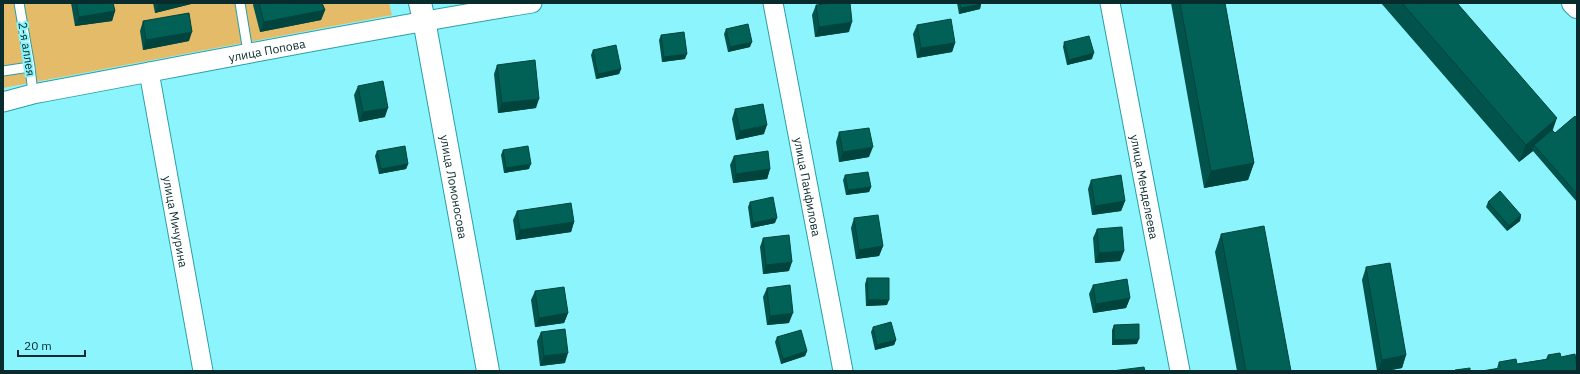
<svg xmlns="http://www.w3.org/2000/svg" width="1580" height="374" viewBox="0 0 1580 374" font-family="'IBM Plex Sans',sans-serif">
<style>
.green{fill:#e4bb68}
.lines{fill:none;stroke-linecap:round;stroke-linejoin:round}
.service-casing{stroke:#2d9da7;stroke-width:11}
.minor-casing{stroke:#2d9da7;stroke-width:21}
.tertiary-casing{stroke:#2d9da7;stroke-width:24}
.primary-casing{stroke:#2d9da7;stroke-width:24}
.service{stroke:#fff;stroke-width:9}
.minor{stroke:#fff;stroke-width:19}
.tertiary{stroke:#fff;stroke-width:22}
.primary{stroke:#fff;stroke-width:22}
.wall{fill:#01534b}
.shaded-wall{fill:#01443d}
.building{fill:#016157;stroke:#01443d}
.labels{text-anchor:middle;dominant-baseline:central;stroke-width:4;stroke-linejoin:round;paint-order:stroke}
.street-label{font-size:12px;fill:#082b2e;stroke:#8cf4fd}
</style>
<rect width="100%" height="100%" fill="#8cf4fd"/>
<path class="green" d="M3 3H389L392 15 3 88Z"/>
<g class="lines">
<g class="service-casing">
<path id="service" d="M19 3 30 67 33 94
M240 3 248 52
M3 71 30 67"/>
</g>
<g class="minor-casing">
<g id="minor">
<path id="s1" d="M773 3 843 371"/>
<path id="s2" d="M1110 3 1180 371"/>
<path id="s3" d="M149 72 203 371"/>
<path id="s4" d="M3 102 33 94C199 63 365 30 532 3"/>
</g>
</g>
<g class="tertiary-casing">
<g id="tertiary">
<path id="s5" d="M420 3 424 20 488 371"/>
</g>
</g>
<g class="primary-casing">
<path id="primary" d="M1573 3 1577 7"/>
</g>
<use href="#service" class="service"/>
<use href="#minor" class="minor"/>
<use href="#tertiary" class="tertiary"/>
<use href="#primary" class="primary"/>
</g>
<path class="wall" d="M71 3H113L115 11 112 21 75 26Z
M153 3H195L155 13Z
M254 3H322L325 10 321 20 260 32 253 5Z
M957 3H981V4L980 9 959 14Z
M1171 3H1225L1254 163 1248 180 1204 188Z
M1381 3H1457L1555 133 1577 119V202L1533 151 1519 162Z
M816 5 849 32 815 37 812 15Z
M143 21 189 41 143 50 140 31Z
M917 25 955 43 952 52 917 58 913 34Z
M726 29 750 47 728 52 724 34Z
M661 35 685 59 662 62 659 40Z
M1064 42 1092 59 1067 65 1063 47Z
M593 50 621 69 619 74 596 79 591 55Z
M497 65 536 108 498 113 494 74Z
M358 86 385 117 359 122 354 95Z
M735 109 764 134 736 140 732 119Z
M839 132 869 157 839 162 836 142Z
M503 150 529 169 504 173 501 155Z
M377 151 408 164 406 169 379 174 375 156Z
M734 156 770 169 767 179 733 183 730 165Z
M845 175 871 187 869 192 846 195 843 180Z
M1091 180 1125 201 1121 211 1092 215 1088 189Z
M750 202 775 223 751 228 748 207Z
M1488 202 1521 215 1520 221 1507 231 1486 207Z
M517 211 574 222 571 232 516 240 513 220Z
M854 218 883 246 879 256 856 259 851 228Z
M1097 229 1124 251 1120 261 1095 263 1093 238Z
M1221 234 1291 371H1237L1215 252Z
M763 238 789 271 763 274 760 247Z
M1366 267 1406 355 1402 368 1386 371H1377L1362 280Z
M867 278 887 305 866 306 865 284Z
M1093 285 1130 298 1126 308 1093 313 1089 294Z
M767 288 789 323 767 325 763 297Z
M535 291 568 313 564 323 535 327 531 300Z
M1114 325 1137 344 1112 345V330Z
M873 327 896 340 894 345 875 350 871 332Z
M541 332 565 363 540 366 537 341Z
M777 337 807 351 805 356 781 364 775 342Z
M1548 355 1561 357 1497 368 1499 362 1517 364 1546 359Z"/>
<path class="shaded-wall" d="M159 3H195L155 13Z
M981 4 980 9 959 14 961 8Z
M325 10 321 20 260 32 264 22Z
M115 11 112 21 75 26 79 17Z
M852 22 849 32 815 37 819 27Z
M192 32 189 41 143 50 146 40Z
M752 42 750 47 728 52 730 47Z
M955 43 952 52 917 58 921 48Z
M1094 53 1092 59 1067 65 1069 60Z
M687 54 685 59 662 62 664 57Z
M621 69 619 74 596 79 598 74Z
M539 99 536 108 498 113 502 103Z
M388 108 385 117 359 122 363 112Z
M1557 118 1551 135 1534 145 1533 151 1519 162 1526 145Z
M767 125 764 134 736 140 740 131Z
M873 147 869 157 839 162 843 152Z
M1254 163 1248 180 1204 188 1211 171Z
M408 164 406 169 379 174 381 169Z
M531 164 529 169 504 173 506 168Z
M770 169 767 179 733 183 736 174Z
M871 187 869 192 846 195 848 190Z
M1125 201 1121 211 1092 215 1095 206Z
M1521 215 1520 221 1507 231 1509 226Z
M777 218 775 223 751 228 753 223Z
M574 222 571 232 516 240 520 230Z
M883 246 879 256 856 259 859 250Z
M1124 251 1120 261 1095 263 1099 253Z
M792 262 789 271 763 274 766 265Z
M1130 298 1126 308 1093 313 1096 304Z
M868 300H889L887 305 866 306Z
M568 313 564 323 535 327 539 318Z
M793 313 789 323 767 325 770 316Z
M1139 339 1137 344 1112 345 1114 340Z
M896 340 894 345 875 350 877 345Z
M807 351 805 356 781 364 783 359Z
M568 353 565 363 540 366 544 356Z
M1406 355 1402 368 1386 371H1378L1382 360Z"/>
<path class="building" d="M76 3H113L115 11 79 17Z
M259 3H322L325 10 264 22Z
M834 3H850L852 22 819 27 816 5Z
M960 3H981V4L961 8Z
M1180 3H1225L1254 163 1211 171Z
M1402 3H1457L1557 118 1526 145Z
M189 13 192 32 146 40 143 21Z
M951 19 955 43 921 48 917 25Z
M748 24 752 42 730 47 726 29Z
M684 32 687 54 664 57 661 35Z
M1089 36 1094 53 1069 60 1064 42Z
M616 45 621 69 598 74 593 50Z
M535 60 539 99 502 103 497 65Z
M383 81 388 108 363 112 358 86Z
M763 104 767 125 740 131 735 109Z
M1575 116 1577 119V194L1534 145 1552 130 1555 133Z
M869 128 873 147 843 152 839 132Z
M405 146 408 164 381 169 377 151Z
M528 146 531 164 506 168 503 150Z
M768 151 770 169 736 174 734 156Z
M868 172 871 187 848 190 845 175Z
M1121 175 1125 201 1095 206 1091 180Z
M1500 191 1521 215 1509 226 1488 202Z
M773 197 777 218 753 223 750 202Z
M571 203 574 222 520 230 517 211Z
M878 215 883 246 859 250 854 218Z
M1264 226 1291 371H1246L1221 234Z
M1122 227 1124 251 1099 253 1097 229Z
M789 235 792 262 766 265 763 238Z
M1390 263 1406 355 1382 360 1366 267Z
M867 278H889V300H868Z
M1127 279 1130 298 1096 304 1093 285Z
M790 285 793 313 770 316 767 288Z
M564 287 568 313 539 318 535 291Z
M891 322 896 340 877 345 873 327Z
M1139 324V339L1114 340V325Z
M565 329 568 353 544 356 541 332Z
M801 330 807 351 783 359 777 337Z
M1560 353 1561 357 1575 354 1577 367V371H1482L1500 368 1499 362 1516 359 1517 364 1549 359 1548 355Z
M1144 367 1145 371H1112Z
M1470 368V371H1456L1455 370Z"/>
<g class="labels">
<g class="street-label">
<text transform="translate(27 49) rotate(81)">2-я аллея</text>
<text stroke="none"><textPath href="#s4" startOffset="269">улица Попова</textPath></text>
<text stroke="none"><textPath href="#s5" startOffset="187">улица Ломоносова</textPath></text>
<text stroke="none"><textPath href="#s1" startOffset="187">улица Панфилова</textPath></text>
<text stroke="none"><textPath href="#s2" startOffset="187">улица Менделеева</textPath></text>
<text stroke="none"><textPath href="#s3" startOffset="152">улица Мичурина</textPath></text>
</g>
</g>
<rect width="1580" height="374" fill="none" stroke="#082b2e" stroke-width="8"/>
<path d="M18 350v6h67v-6" fill="none" stroke="#082b2e" stroke-width="2"/>
<text x="24" y="350" font-size="12" fill="#082b2e" stroke="#8cf4fd" stroke-width="3" paint-order="stroke">20 m</text>
</svg>
